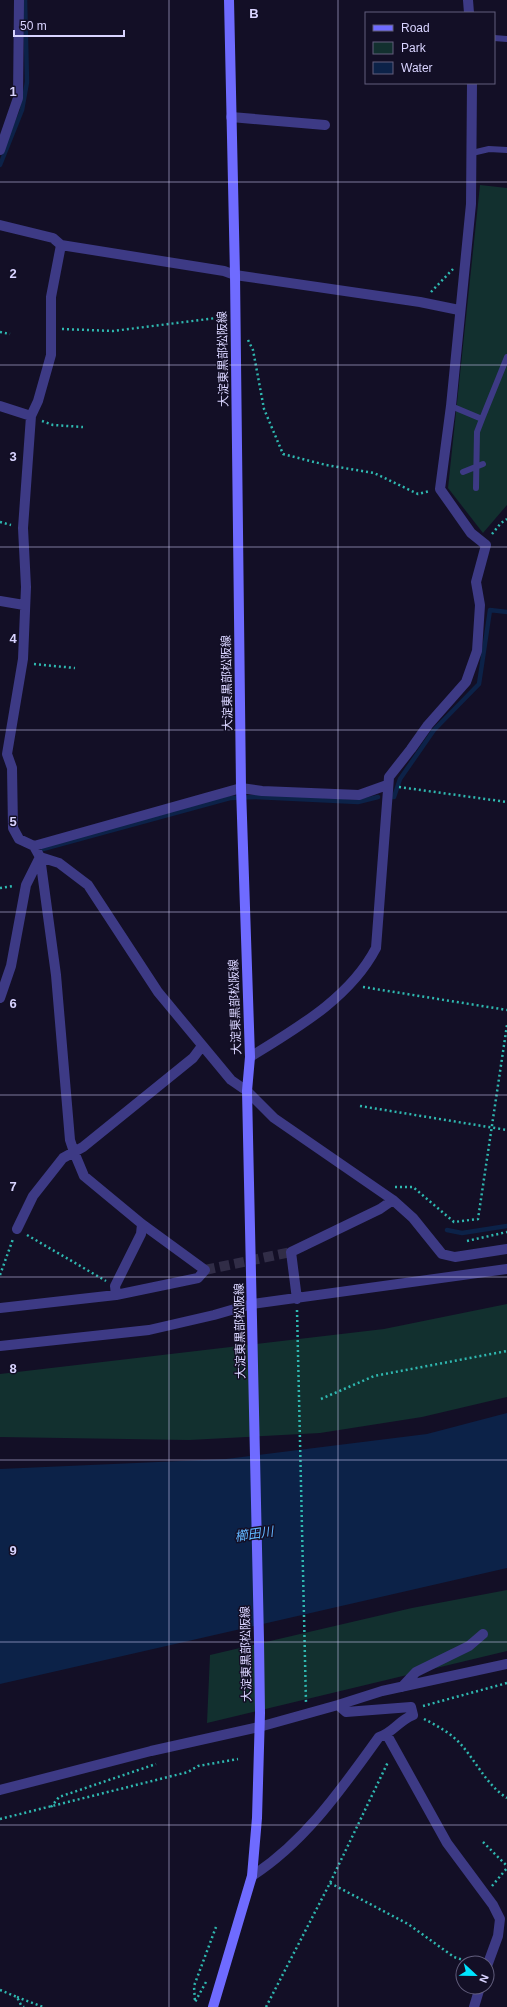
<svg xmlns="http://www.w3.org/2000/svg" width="507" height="2007" viewBox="0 0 507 2007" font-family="Helvetica,'Noto Sans JP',sans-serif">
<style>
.green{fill:#12302f}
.water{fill:#0c2248}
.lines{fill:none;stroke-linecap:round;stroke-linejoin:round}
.stream{stroke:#0c2248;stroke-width:4.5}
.minor-tunnel{stroke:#312d47;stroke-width:10;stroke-dasharray:10 5;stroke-linecap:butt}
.path{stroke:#2fb8b0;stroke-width:2.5;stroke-dasharray:2 3;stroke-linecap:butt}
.service{stroke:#3d3a85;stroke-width:6}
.minor{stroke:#3d3a85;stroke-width:10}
.secondary{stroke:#6f6bff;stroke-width:10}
.grid{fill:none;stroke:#d9d4ff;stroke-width:1;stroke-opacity:0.55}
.labels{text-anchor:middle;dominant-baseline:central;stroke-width:3;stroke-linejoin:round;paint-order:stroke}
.street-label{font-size:12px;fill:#d9d4ff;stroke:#130f26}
.water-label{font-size:13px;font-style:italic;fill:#62b6ff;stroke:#130f26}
.grid-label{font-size:13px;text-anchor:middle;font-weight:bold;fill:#d9d4ff;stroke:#130f26;stroke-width:3;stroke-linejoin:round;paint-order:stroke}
</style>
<rect width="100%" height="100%" fill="#130f26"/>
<path class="green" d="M480 185 507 188V505L483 533 448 488Z
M507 1304V1397L422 1417 320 1433 189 1440 0 1437V1374L384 1329Z
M507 1590V1651L207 1723 210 1655 412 1608Z"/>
<path class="water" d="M507 1413V1568L0 1684V1469L226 1459 427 1434Z"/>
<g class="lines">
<path class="stream" d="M0 165 22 110 27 82 25 0
M392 797H394L400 779 434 730 479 684 490 610 507 612
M43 849 230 798 256 797 358 802 378 797
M447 1230 462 1233 507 1226"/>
<path class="minor-tunnel" d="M205 1270 291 1252"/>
<path class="path" d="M431 292 453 269
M62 329 113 331 224 317
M0 332 10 334
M248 340 253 350 264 409 283 454 326 465 374 473 418 494 430 491
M42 421 53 425 83 427
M0 522 11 525
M492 534 501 523 507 519
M34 664 75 668
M399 787 507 802
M0 888 13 886
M363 987 507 1010
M360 1106 507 1130
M395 1187H413L454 1222 478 1219 507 1025
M27 1235 106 1281
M467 1241 507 1232
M0 1275 13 1239
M297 1310 306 1703
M321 1399 374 1376 507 1351
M423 1706 507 1683
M424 1719C438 1726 454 1735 464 1748 478 1765 488 1786 507 1798
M51 1807 59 1797 156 1764
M0 1819 188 1772 198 1766 238 1759
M483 1842 507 1866
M330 1883 408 1924 454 1957 472 1963
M492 1886 507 1868
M206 1982 195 2002 194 1986 216 1927
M0 1990 17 1997 21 2005 24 2007
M17 1997 43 2007
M266 2007 330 1883 388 1762"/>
<path class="service" d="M494 38 507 39
M472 153 489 149 507 150
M451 406 482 419 507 357
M463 472 483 464
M476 488 477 432 482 419"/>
<path class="minor" d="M468 0 469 13
M231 117 325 125
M0 150 18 98 19 0
M0 225 53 238 61 245 224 271 235 275 420 302 459 310
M0 406 31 416
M0 601 24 605
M34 846 241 788 262 791 359 795 387 785
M40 857 59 863 88 885 158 992 231 1080 247 1091 274 1118 393 1200 413 1218 442 1254 455 1257 507 1249
M0 998 11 966 26 885 40 857
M250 1057C297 1028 350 998 376 948L389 777 411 749 428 725 466 682 477 651 480 605 476 582 486 545 471 533 440 489 451 406 471 204 472 83
M17 1229 33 1196 63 1158 83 1147 193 1058 202 1046
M116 1295 115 1286 141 1234 142 1224
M297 1299 291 1252 380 1209 393 1200
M0 1308 116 1295 198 1278 205 1270 142 1224 84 1176 74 1152 70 1140 56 975 40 857 34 846 19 839 13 828 12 768 7 754 23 659 26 587 23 528 31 416 38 401 51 355V297L61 245
M0 1346 149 1330 214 1315 252 1304 507 1269
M402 1687 416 1672 469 1646 483 1634
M387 1735 447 1843 493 1905 500 1919 498 1936 487 1966
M0 1790 151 1751 259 1727 338 1705 382 1691 507 1664
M252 1876C306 1841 342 1788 379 1737 393 1733 398 1721 413 1715L411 1707 346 1712 338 1705
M474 2007 480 1987"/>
<path class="secondary" d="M213 2007 252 1876 257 1818 260 1713 259 1640 247 1091 250 1057 241 788 235 275 229 0"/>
</g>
<path class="grid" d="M169 0V2007M338 0V2007M0 182H507M0 365H507M0 547H507M0 730H507M0 912H507M0 1095H507M0 1277H507M0 1460H507M0 1642H507M0 1825H507"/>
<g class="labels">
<g class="street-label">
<text transform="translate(223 359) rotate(-91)">大淀東黒部松阪線</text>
<text transform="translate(227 683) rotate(-91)">大淀東黒部松阪線</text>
<text transform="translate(235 1007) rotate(-92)">大淀東黒部松阪線</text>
<text transform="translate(240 1331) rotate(-91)">大淀東黒部松阪線</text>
<text transform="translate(246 1654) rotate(-91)">大淀東黒部松阪線</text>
</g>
<g class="water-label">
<text transform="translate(254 1534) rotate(-8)">櫛田川</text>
</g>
</g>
<g class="grid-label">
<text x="254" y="18">B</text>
<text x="13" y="96">1</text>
<text x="13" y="278">2</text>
<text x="13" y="461">3</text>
<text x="13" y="643">4</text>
<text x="13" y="826">5</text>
<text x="13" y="1008">6</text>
<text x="13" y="1191">7</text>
<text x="13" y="1373">8</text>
<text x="13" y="1555">9</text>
</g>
<rect x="365" y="12" width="130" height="72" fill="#130f26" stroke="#625e7d"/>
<rect x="373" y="25" width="20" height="6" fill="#6f6bff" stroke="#625e7d"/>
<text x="401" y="32" font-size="12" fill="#d9d4ff">Road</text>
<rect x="373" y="42" width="20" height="12" fill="#12302f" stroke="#625e7d"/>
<text x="401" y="52" font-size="12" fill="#d9d4ff">Park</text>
<rect x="373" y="62" width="20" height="12" fill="#0c2248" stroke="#625e7d"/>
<text x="401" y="72" font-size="12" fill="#d9d4ff">Water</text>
<g transform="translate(475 1975) rotate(112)"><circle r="19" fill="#130f26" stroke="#625e7d"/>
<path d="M0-3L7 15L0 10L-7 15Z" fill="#00e5ff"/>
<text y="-6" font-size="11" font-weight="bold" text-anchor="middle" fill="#d9d4ff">N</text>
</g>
<path d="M14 30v6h110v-6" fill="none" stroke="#d9d4ff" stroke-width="2"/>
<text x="20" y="30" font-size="12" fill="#d9d4ff" stroke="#130f26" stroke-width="3" paint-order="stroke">50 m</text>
</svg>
